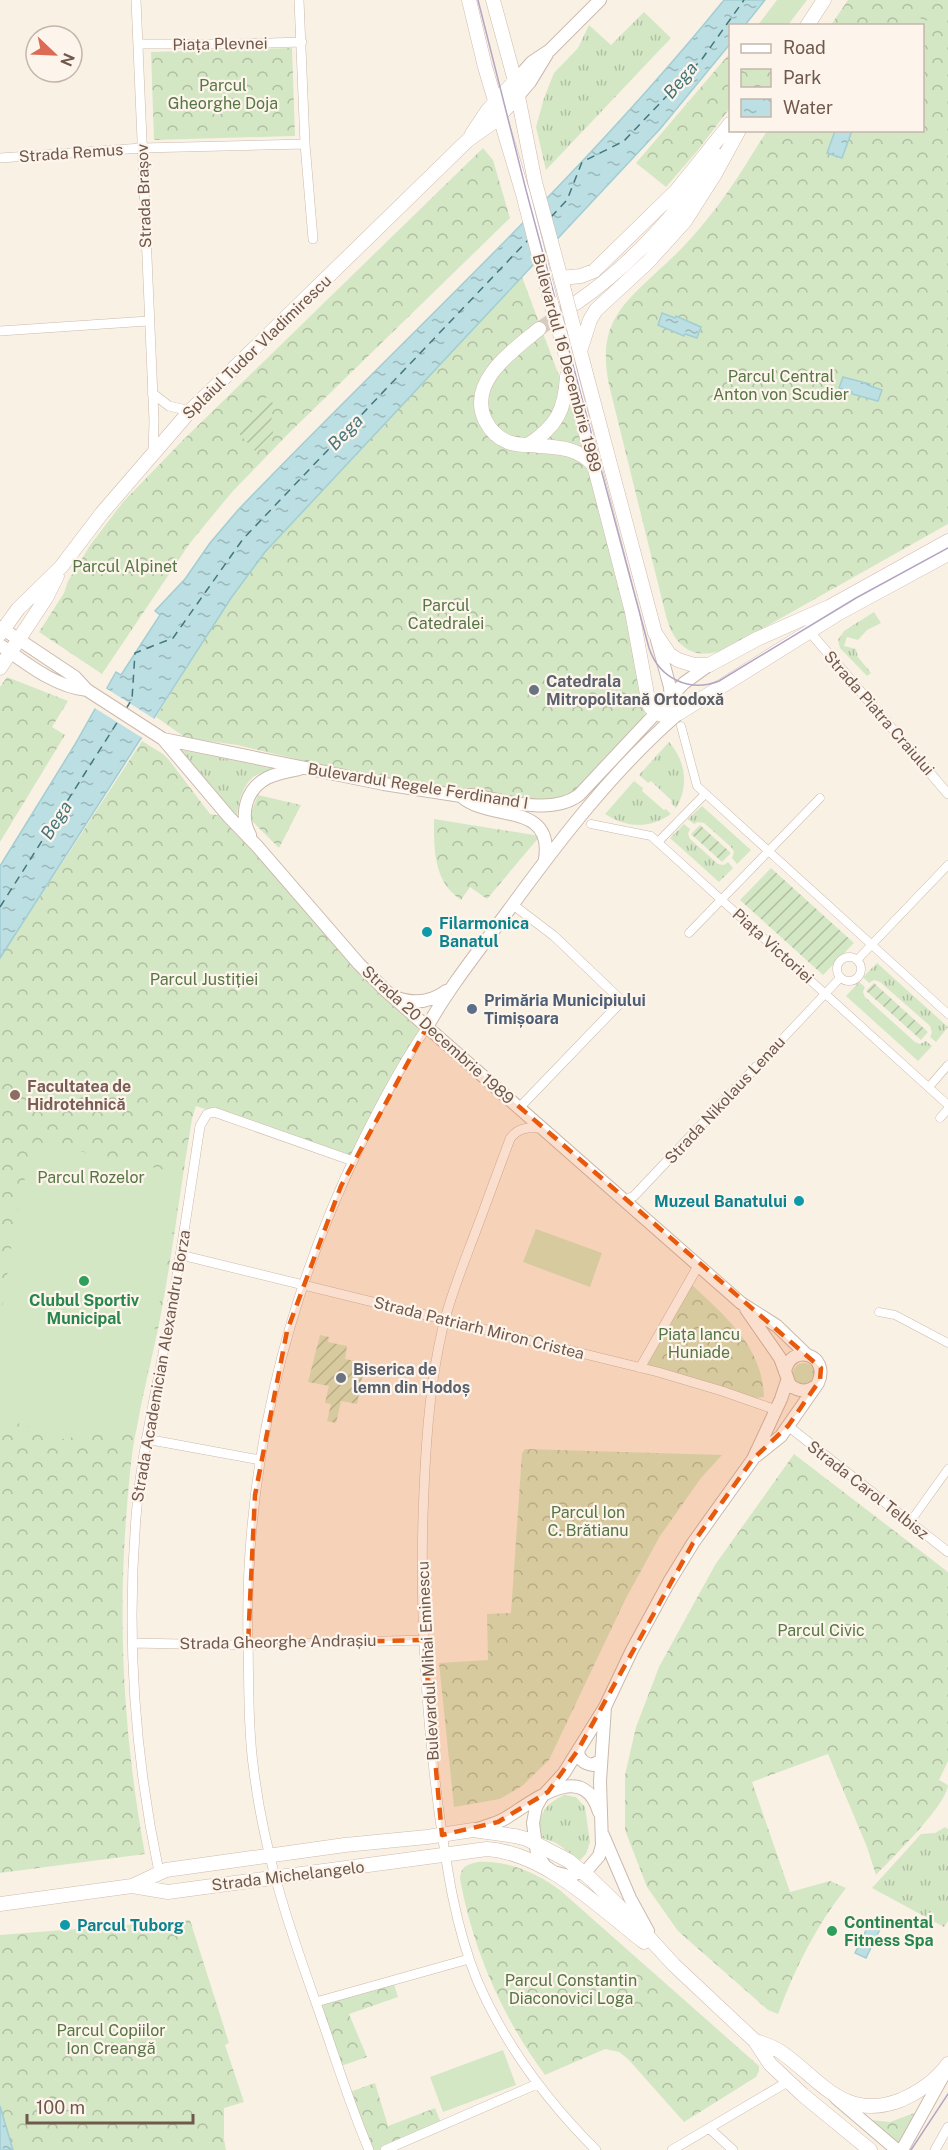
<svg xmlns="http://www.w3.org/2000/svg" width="948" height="2150" viewBox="0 0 948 2150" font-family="'Public Sans',sans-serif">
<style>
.grass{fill:url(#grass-tufts)}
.park{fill:url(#park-crowns)}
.garden{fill:url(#garden-furrows)}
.pitch{fill:#d4e7c5}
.water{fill:url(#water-ripples);stroke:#a2ced3;stroke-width:1.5}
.pier{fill:#faf1e5}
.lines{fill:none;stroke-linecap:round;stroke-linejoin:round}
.ferry{stroke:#45767c;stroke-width:1.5;stroke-dasharray:8 6;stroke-linecap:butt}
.secondary-tunnel{stroke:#d8cbbf;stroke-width:14;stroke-dasharray:14 7;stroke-linecap:butt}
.pedestrian-casing{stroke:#cbb9ad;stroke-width:9}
.minor-casing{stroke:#cbb9ad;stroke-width:10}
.tertiary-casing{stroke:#cbb9ad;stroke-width:14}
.secondary-casing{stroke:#d0baad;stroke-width:15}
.pedestrian{stroke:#fff;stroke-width:8}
.minor{stroke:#fff;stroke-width:9}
.tertiary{stroke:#fff;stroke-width:12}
.secondary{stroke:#fff;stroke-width:14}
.tram{stroke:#b3a5c3;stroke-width:1.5}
.secondary-bridge-casing{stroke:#d0baad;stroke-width:15;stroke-linecap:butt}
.secondary-bridge{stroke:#fff;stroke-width:14}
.marked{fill:#e8590c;fill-opacity:0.2;stroke:#e8590c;stroke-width:4.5;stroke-dasharray:12 8;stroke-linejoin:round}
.worship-dot{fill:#6b7280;stroke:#fdf5eb;stroke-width:2}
.culture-dot{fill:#0f9aa8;stroke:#fdf5eb;stroke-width:2}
.service-dot{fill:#5c6f8a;stroke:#fdf5eb;stroke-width:2}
.education-dot{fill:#8d6e63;stroke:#fdf5eb;stroke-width:2}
.leisure-dot{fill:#2e9e5b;stroke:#fdf5eb;stroke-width:2}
.labels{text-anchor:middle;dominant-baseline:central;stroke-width:4.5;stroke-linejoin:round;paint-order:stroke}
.street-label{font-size:16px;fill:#71584c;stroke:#fdf5eb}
.park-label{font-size:16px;fill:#567645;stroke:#fdf5eb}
.worship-label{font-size:16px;font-weight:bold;fill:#5b616d;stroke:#fdf5eb;text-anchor:start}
.culture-label{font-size:16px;font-weight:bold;fill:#0d838f;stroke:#fdf5eb;text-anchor:start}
.service-label{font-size:16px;font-weight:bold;fill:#4e5e75;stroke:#fdf5eb;text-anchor:start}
.education-label{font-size:16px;font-weight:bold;fill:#785e54;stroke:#fdf5eb;text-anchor:start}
.leisure-label{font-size:16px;font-weight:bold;fill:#27864d;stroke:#fdf5eb}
.water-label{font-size:18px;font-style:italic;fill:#45767c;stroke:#fdf5eb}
</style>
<defs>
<pattern id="grass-tufts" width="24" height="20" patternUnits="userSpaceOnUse" patternTransform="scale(1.5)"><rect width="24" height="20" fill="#d4e7c5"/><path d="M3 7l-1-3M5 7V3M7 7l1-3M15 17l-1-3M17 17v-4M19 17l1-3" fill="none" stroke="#b0bea2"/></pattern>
<pattern id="park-crowns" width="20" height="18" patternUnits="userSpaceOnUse" patternTransform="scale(1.5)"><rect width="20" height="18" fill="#d4e7c5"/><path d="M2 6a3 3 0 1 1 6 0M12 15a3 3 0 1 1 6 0" fill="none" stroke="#b0bea2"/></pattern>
<pattern id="garden-furrows" width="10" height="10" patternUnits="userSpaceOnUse" patternTransform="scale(1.5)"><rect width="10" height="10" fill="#d4e7c5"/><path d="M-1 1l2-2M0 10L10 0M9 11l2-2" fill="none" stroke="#b0bea2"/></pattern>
<pattern id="water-ripples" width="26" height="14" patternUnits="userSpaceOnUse" patternTransform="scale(1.5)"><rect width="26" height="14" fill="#bbdfe2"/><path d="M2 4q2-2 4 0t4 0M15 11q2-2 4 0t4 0" fill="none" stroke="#9cb8b9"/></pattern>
</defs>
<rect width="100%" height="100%" fill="#faf1e5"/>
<path class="grass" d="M644 12 671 38 546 170 536 127 544 98 554 73 578 48 589 25 611 45Z
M874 612 881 623 867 630 858 640 847 637 844 646 856 649 858 657 871 673 867 676 840 648 838 640 844 631Z
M669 742C686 761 689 787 676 808L671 803 672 801 651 781 648 783 639 775Z
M177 749 275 769C267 771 258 773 252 778 242 787 237 806 237 819L199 771Z
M634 781 643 788 642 791 664 810 666 809 671 814C650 829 626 828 605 814Z
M702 806 751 850 737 864 732 858 734 852 731 847 704 823 698 822 694 824 688 819Z
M684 824 690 829 688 834 690 839 718 864 724 865 728 862 733 868 719 882 670 838Z
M877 963 948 1027 936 1042 930 1037 932 1032 930 1026 880 982 874 980 869 983 863 977Z
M859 982 865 987 863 992 865 997 915 1042 920 1044 926 1041 932 1046 918 1061 846 996Z
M793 1374a11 11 0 1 1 22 0a11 11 0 1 1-22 0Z
M564 1795 576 1797 585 1807 590 1842 586 1854 580 1860 556 1843 540 1837C538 1814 544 1805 564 1795Z
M945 1827 948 1829V1921L944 1927 872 1888 921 1834 935 1833Z"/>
<path class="park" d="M848 0H948V524L724 650C692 661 674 646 666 616L609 385C597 325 620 306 661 268 678 253 694 236 708 218 731 191 748 160 767 131L922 130V26L831 25Z
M292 48 295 136 154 140 151 52Z
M730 53V108L698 150 666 187 636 163Z
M483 148 493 160 510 218 288 434 232 492 190 543 102 674 39 632 64 593 68 581 91 544 123 502 182 441Z
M522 277 597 477 645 710 644 719 563 804 521 812 237 745 186 738 156 717 231 598 265 552Z
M7 677 68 701 52 727 65 735 0 842V687Z
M142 741 163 754 169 760 210 814 229 817 424 1025 353 1161 196 1106 192 1119C180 1189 172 1260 158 1329 151 1363 142 1397 136 1431 131 1456 129 1482 127 1507 117 1624 124 1739 145 1854L0 1873V958Z
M258 795 301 805 279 848 249 818Z
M434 819 540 836 487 899 470 887 461 900C433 881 434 849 434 819Z
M691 1284C725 1316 763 1347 764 1397L755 1398 646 1365Z
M525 1449 722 1455 701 1478 660 1536 625 1600 549 1760 522 1786 500 1799 454 1807 439 1663 488 1660 487 1614 511 1613 522 1453Z
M794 1454 948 1572V1761L939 1780 948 1785C946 1806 893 1857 876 1875L867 1847 828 1754 752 1782 790 1892 830 1881 846 1888C816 1926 795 1968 778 2014L768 2010 678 1931 647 1887 625 1830V1775L636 1727 659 1667 715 1565Z
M478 1862C508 1860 538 1873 561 1891L759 2066V2071L756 2077 684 2122 628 2059 619 2052 605 2049 545 2075C502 2017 473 1950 460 1879 461 1866 466 1865 478 1862Z
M190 1920 229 2043 225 2045 244 2102 224 2108V2139L226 2150H13L0 2106V1935Z
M393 1981 398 1997 349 2014 367 2057 338 2067 316 2002Z
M375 2083 388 2126 435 2108 442 2125 385 2150H369L347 2093Z
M917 2112 898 2144 871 2120 890 2122Z"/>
<path class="garden" d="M267 397 273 403 271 414 273 433 255 451 235 429Z
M700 825 731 853 722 862 691 834Z
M771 868 854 943 823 975 740 900Z
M874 983 928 1032 921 1040 866 991Z
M320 1335 329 1337 328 1342 347 1346 345 1359 365 1363 357 1404 341 1401 336 1423 327 1421 331 1404 325 1403 329 1386 308 1382Z"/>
<path class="pitch" d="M777 0H807L788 25H758Z
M902 12 931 22 923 44 922 26 897 25Z
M34 1141 183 1174 136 1431 118 1429 63 1439 0 1417V1322L17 1211Z
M536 1229 602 1253 590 1287 523 1262Z
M503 2050 516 2085 443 2112 430 2077Z"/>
<path class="water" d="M724 0H765L745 25 730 26V44L660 129 265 552 231 598 0 958V866L74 746 116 672 121 675 160 615 155 611 185 579 210 543 238 510C401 340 576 183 724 0Z
M835 131H852L842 158 827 153Z
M662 313 675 318 676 316 701 327 697 338 685 334 684 336 658 325Z
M843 377 870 384V386L882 390 878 401 852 394V392L839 388Z
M870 1922 881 1927 866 1958 855 1953Z
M0 2106 13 2150H0Z"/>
<path class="pier" d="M104 687 156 720 144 739 93 707Z"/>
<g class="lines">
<path class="ferry" d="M551 217 567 200 582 162 624 141 702 59 744 0
M126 709 132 699 135 653 173 638 243 539 529 239
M0 907 120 718"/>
<path class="secondary-tunnel" d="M539 329 576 303"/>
<g class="pedestrian-casing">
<path id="pedestrian" d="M681 726 697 786 948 1014
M591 824 651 836 948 1105
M658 842 705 794
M689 933 820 798
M837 969a12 12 0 1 1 24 0a12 12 0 1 1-24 0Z
M857 960 948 865
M757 1066 840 978
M929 1087 948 1065
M940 1118 948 1109
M879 1312 895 1315 948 1343
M910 1522 948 1469"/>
</g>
<g class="minor-casing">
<path id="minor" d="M136 0 154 421 153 453
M299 0 305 144 313 239
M138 44H236L302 42
M0 158 142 148 305 144
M0 331 148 321
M152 393 169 406 190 411
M809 631 948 794
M512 904 554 936 622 1001 519 1108
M540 1128C528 1127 517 1128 510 1139 496 1176 483 1213 469 1249 459 1276 448 1303 442 1331 430 1383 426 1437 424 1491 419 1598 425 1706 439 1812 447 1869 455 1926 477 1980 505 2045 546 2100 596 2150
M624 1201 634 1196 757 1066
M181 1255 658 1372 722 1391 776 1410
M640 1368 698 1266
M788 1426 948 1552
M146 1439 260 1460
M133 1643 230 1645 424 1640
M159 1872C134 1753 126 1627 137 1506 143 1446 157 1387 168 1328 180 1261 190 1193 200 1126L207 1114 214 1112 353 1161
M316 2002 469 1959
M709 2128 733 2150
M369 2150C348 2101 333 2050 315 2000 288 1924 264 1852 254 1772 248 1729 249 1686 248 1642 244 1469 285 1301 360 1146 380 1105 401 1065 427 1027
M385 2150 537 2084
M672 2150 789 2081
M935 2150 948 2127"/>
</g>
<g class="tertiary-casing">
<path id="tertiary" d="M515 81 532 62 550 50 600 0
M518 96 530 82 547 54
M0 627 75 677 87 690 163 739 229 817 257 846 359 964 385 990 741 1303 777 1326 807 1355
M657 640 670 687 671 702
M0 645C26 663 55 687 87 690
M163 739 384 784 461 796 471 795C503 800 551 816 579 795L684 683 709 665
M461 796C489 822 554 801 545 859
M250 835C239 815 246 789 267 778 277 773 288 771 299 769
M395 997C413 1004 430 1003 446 991
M427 1027C450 986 480 949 508 911 559 841 613 770 679 713
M746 1309 780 1358 790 1385C799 1392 807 1392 816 1386
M756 1456 781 1436 818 1383C831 1354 790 1342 785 1372
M605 1707 600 1781 602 1845 599 1856 587 1870 569 1876 553 1872 545 1866 537 1854 533 1823 536 1807 541 1798 564 1773 605 1707 632 1650 669 1582 693 1543 753 1459 781 1399 787 1381
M578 1750C578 1759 584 1764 593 1765L601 1760
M475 1830C485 1826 496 1824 506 1818 532 1802 583 1759 599 1812
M603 1835 630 1898 648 1931
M836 2098 897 2150
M902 2150 947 2069"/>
</g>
<g class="secondary-casing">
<path id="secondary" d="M469 0 485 67 523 194 551 303
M493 0 515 81 535 182 564 290
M807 26 824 0
M472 134 488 110 515 81
M561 278 581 276 594 271 677 190 730 124
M576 303C631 265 680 212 716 155
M573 325 655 633 669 654 678 660 694 665H709L757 639 829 607 948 541
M539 329C514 350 467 381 485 420 490 430 498 438 508 442 515 445 523 445 530 445 556 448 574 445 594 465
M561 337 632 612 649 705C656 716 667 717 679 713L839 613 948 554
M581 348 590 320 596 310 648 262 685 221 715 174 739 130
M528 445C557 426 565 410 567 376
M0 634 18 609 61 567 102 513 190 411 468 140 492 123 518 96
M0 668 46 598 57 576
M132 1886 166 1870 345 1845 427 1837 473 1830 515 1836 527 1839 569 1861 591 1879 630 1917 674 1965 755 2041 770 2064 803 2095 870 2150
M0 1904 132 1886 168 1892 487 1849C545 1853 599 1907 644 1942
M756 2041C764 2044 774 2047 781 2052 821 2080 844 2122 901 2100 919 2092 936 2081 948 2064"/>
</g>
<use href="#pedestrian" class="pedestrian"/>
<use href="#minor" class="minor"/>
<use href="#tertiary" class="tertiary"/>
<use href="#secondary" class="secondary"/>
<path class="tram" d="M478 0 526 190 649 648C659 678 689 693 719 681L856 598 948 548
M911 2150 948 2094"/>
<g class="secondary-bridge-casing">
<path id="secondary-bridge" d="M564 290 573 325
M551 303 561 337"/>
</g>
<use href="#secondary-bridge" class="secondary-bridge"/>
</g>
<path class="marked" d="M427 1027 821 1368 820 1380 788 1426 753 1459 693 1543 578 1750 548 1792 498 1822 442 1835 424 1640 248 1644 255 1495 287 1331 341 1186Z"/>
<g class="worship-dot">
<circle cx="534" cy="690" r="6"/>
<circle cx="341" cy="1378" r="6"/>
</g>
<g class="culture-dot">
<circle cx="427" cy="932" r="6"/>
<circle cx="799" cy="1201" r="6"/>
<circle cx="65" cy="1925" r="6"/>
</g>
<circle class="service-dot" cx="472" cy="1009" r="6"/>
<circle class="education-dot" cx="15" cy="1095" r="6"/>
<g class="leisure-dot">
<circle cx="84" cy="1281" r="6"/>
<circle cx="832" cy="1931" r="6"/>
</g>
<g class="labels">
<g class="street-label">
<text transform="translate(220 44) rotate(-1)">Piața Plevnei</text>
<text transform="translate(71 153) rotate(-4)">Strada Remus</text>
<text transform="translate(144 196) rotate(-92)">Strada Brașov</text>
<text transform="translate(257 347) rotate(-44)">Splaiul Tudor Vladimirescu</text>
<text transform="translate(567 363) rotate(75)">Bulevardul 16 Decembrie 1989</text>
<text transform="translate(879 713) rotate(49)">Strada Piatra Craiului</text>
<text transform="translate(418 786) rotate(9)">Bulevardul Regele Ferdinand I</text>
<text transform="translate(773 946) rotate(42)">Piața Victoriei</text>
<text transform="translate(438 1035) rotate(42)">Strada 20 Decembrie 1989</text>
<text transform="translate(725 1100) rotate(-47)">Strada Nikolaus Lenau</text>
<text transform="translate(479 1328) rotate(14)">Strada Patriarh Miron Cristea</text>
<text transform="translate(161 1366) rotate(-80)">Strada Academician Alexandru Borza</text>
<text transform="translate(868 1490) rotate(38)">Strada Carol Telbisz</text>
<text transform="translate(278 1642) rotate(-1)">Strada Gheorghe Andrașiu</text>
<text transform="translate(428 1661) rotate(-93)">Bulevardul Mihai Eminescu</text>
<text transform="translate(288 1876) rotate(-7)">Strada Michelangelo</text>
</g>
<g class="park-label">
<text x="223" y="85">Parcul<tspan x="223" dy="18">Gheorghe Doja</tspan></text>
<text x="781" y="376">Parcul Central<tspan x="781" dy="18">Anton von Scudier</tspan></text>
<text x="125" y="566">Parcul Alpinet</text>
<text x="446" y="605">Parcul<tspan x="446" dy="18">Catedralei</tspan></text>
<text x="204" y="979">Parcul Justiției</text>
<text x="91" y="1177">Parcul Rozelor</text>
<text x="699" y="1334">Piața Iancu<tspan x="699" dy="18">Huniade</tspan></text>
<text x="588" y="1512">Parcul Ion<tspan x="588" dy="18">C. Brătianu</tspan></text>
<text x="821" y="1630">Parcul Civic</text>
<text x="571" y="1980">Parcul Constantin<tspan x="571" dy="18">Diaconovici Loga</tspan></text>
<text x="111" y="2030">Parcul Copiilor<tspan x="111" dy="18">Ion Creangă</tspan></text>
</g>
<g class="worship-label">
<text x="546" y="681">Catedrala<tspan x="546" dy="18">Mitropolitană Ortodoxă</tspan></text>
<text x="353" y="1369">Biserica de<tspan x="353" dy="18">lemn din Hodoș</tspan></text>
</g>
<g class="culture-label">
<text x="439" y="923">Filarmonica<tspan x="439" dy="18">Banatul</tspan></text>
<text x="787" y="1201" text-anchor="end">Muzeul Banatului</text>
<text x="77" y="1925">Parcul Tuborg</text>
</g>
<g class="service-label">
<text x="484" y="1000">Primăria Municipiului<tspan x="484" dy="18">Timișoara</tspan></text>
</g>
<g class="education-label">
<text x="27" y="1086">Facultatea de<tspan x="27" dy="18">Hidrotehnică</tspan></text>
</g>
<g class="leisure-label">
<text x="84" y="1300">Clubul Sportiv<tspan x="84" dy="18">Municipal</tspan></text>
<text x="844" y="1922" text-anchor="start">Continental<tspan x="844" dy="18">Fitness Spa</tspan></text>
</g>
<g class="water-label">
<text transform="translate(680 80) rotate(-50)">Bega</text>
<text transform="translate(345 432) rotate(-46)">Bega</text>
<text transform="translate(56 820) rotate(-57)">Bega</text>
</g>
</g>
<rect x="729" y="24" width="195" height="108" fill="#fdf5eb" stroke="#c5b6ab" stroke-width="1.5"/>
<rect x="741" y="44" width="30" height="9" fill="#ffffff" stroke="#c5b6ab" stroke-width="1.5"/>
<text x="783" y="54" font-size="18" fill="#71584c">Road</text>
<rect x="741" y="69" width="30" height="18" fill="url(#park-crowns)" stroke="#c5b6ab" stroke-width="1.5"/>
<text x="783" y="84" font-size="18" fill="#71584c">Park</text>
<rect x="741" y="99" width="30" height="18" fill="url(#water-ripples)" stroke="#c5b6ab" stroke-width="1.5"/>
<text x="783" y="114" font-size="18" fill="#71584c">Water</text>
<g transform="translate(54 54) rotate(113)"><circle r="28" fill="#fdf5eb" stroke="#c5b6ab" stroke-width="1.5"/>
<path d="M0-4.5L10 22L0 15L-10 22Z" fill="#db6b54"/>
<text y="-9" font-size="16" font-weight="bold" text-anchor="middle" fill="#71584c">N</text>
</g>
<path d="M27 2114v9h166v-9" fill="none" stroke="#71584c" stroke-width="3"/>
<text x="36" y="2114" font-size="18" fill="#71584c" stroke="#fdf5eb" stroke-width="4.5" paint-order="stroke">100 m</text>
</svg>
